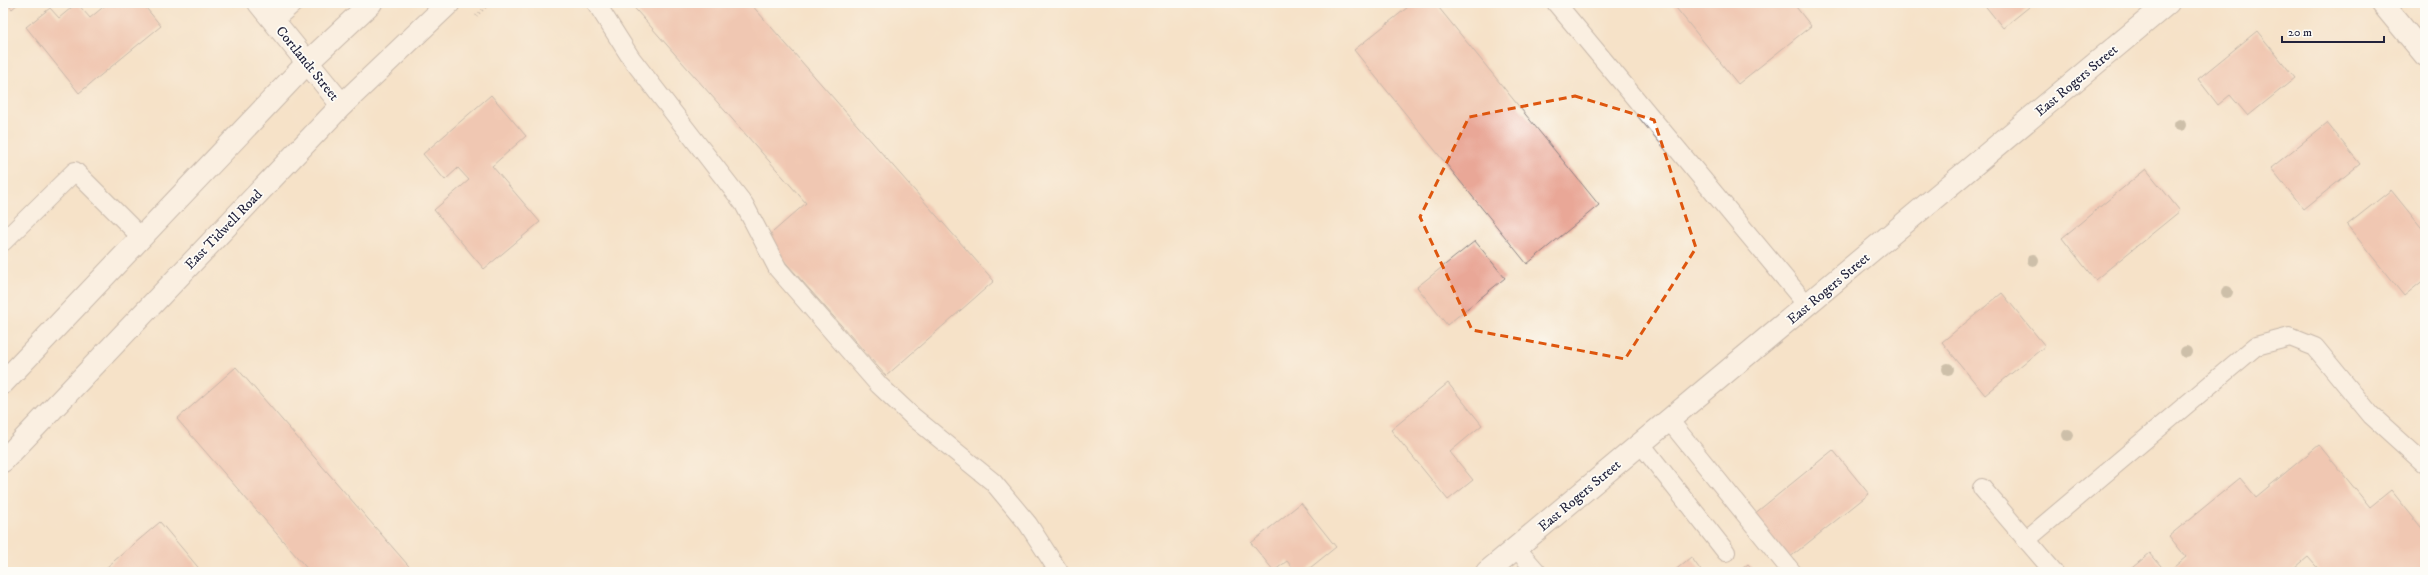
<svg xmlns="http://www.w3.org/2000/svg" width="2428" height="575" font-family="'IM FELL DW Pica',serif">
	<rect width="100%" height="100%" fill="#fdfcf7"/>
	<filter id="ink" filterUnits="userSpaceOnUse"><feTurbulence type="fractalNoise" baseFrequency=".025" numOctaves="2"/><feDisplacementMap in="SourceGraphic" scale="8" xChannelSelector="R" yChannelSelector="G"/><feConvolveMatrix kernelMatrix="1 2 1 2 8 2 1 2 1" color-interpolation-filters="sRGB"/></filter>
	<filter id="wash" filterUnits="userSpaceOnUse"><feTurbulence type="fractalNoise" baseFrequency=".012" numOctaves="4" result="noise"/><feDisplacementMap in="SourceGraphic" scale="16" xChannelSelector="R" yChannelSelector="G"/><feGaussianBlur stdDeviation="0.9" result="paint"/><feColorMatrix in="noise" values="0 0 0 0 0 0 0 0 0 0 0 0 0 0 0 0 0 1.4 0 .05"/><feComposite in="paint" operator="in"/></filter>
	<g filter="url(#wash)">
		<rect width="100%" height="100%" fill="#f5e2c8"/>
		<g id="blocks">
			<g fill="#e9a797">
				<polygon points="7,3 19,3 12,9"/>
				<polygon points="77,3 90,18 108,3 142,3 161,26 79,93 26,27 50,8 59,18"/>
				<polygon points="630,3 750,3 994,281 886,376 765,239 806,203"/>
				<polygon points="1413,3 1435,3 1599,205 1527,264 1354,50"/>
				<polygon points="1672,3 1793,3 1811,26 1738,84"/>
				<polygon points="1983,3 2034,3 2003,28"/>
				<polygon points="2257,31 2295,78 2248,116 2230,95 2218,105 2198,79"/>
				<polygon points="491,95 526,136 492,166 540,222 484,269 434,210 469,180 458,168 445,180 423,154"/>
				<polygon points="2327,123 2360,164 2304,209 2271,168"/>
				<polygon points="2146,169 2180,211 2095,280 2062,238"/>
				<polygon points="2391,190 2425,232 2425,279 2404,296 2347,225"/>
				<polygon points="1475,241 1505,278 1447,325 1417,287"/>
				<polygon points="2002,293 2045,346 1985,395 1942,342"/>
				<polygon points="236,367 414,572 310,572 177,419"/>
				<polygon points="1448,383 1482,425 1450,452 1473,480 1448,500 1391,430"/>
				<polygon points="2319,445 2370,507 2391,490 2425,532 2425,572 2321,572 2308,557 2290,572 2168,572 2186,557 2169,536 2240,478 2256,497"/>
				<polygon points="1833,450 1869,494 1784,562 1748,519"/>
				<polygon points="1301,503 1336,547 1305,572 1296,572 1287,561 1274,571 1251,543"/>
				<polygon points="160,522 202,572 101,572"/>
				<polygon points="2150,553 2166,572 2127,572"/>
				<polygon points="1691,557 1702,572 1673,572"/>
				<polygon points="1748,564 1755,572 1738,572"/>
			</g>
		</g>
	</g>
	<g filter="url(#ink)">
		<use href="#blocks" fill-opacity="0" stroke="#8c8282" stroke-width="1"/>
		<g fill="none" stroke-linecap="round" stroke-linejoin="round">
			<defs>
				<g id="service">
					<polyline points="596,3 631,58 744,204 778,269 879,385 912,416 993,482 1028,524 1059,572"/>
					<polyline points="1556,3 1807,305"/>
					<polyline points="273,21 294,3"/>
					<polyline points="3,242 75,171 142,238"/>
					<polyline points="1669,420 1792,572"/>
					<polyline points="1641,444 1726,552"/>
					<polyline points="1982,488 2054,572"/>
					<polyline points="2026,540 2256,346 2290,337 2315,347 2371,415 2425,464"/>
					<polyline points="1516,548 1537,572"/>
				</g>
				<g id="minor">
					<polyline points="259,3 342,105"/>
					<polyline points="1487,572 2168,3"/>
				</g>
				<polyline id="tertiary" points="2382,3 2425,55"/>
				<g id="secondary">
					<polyline points="3,383 307,63 371,3"/>
					<polyline points="3,461 342,105 449,3"/>
				</g>
			</defs>
			<use href="#service" stroke="#8c8282" stroke-width="20"/>
			<use href="#minor" stroke="#8c8282" stroke-width="24"/>
			<use href="#tertiary" stroke="#8c8282" stroke-width="24"/>
			<use href="#secondary" stroke="#8c8282" stroke-width="24"/>
			<polyline stroke="#8c8282" stroke-width="2.5" stroke-dasharray="1 3" stroke-linecap="butt" points="476,16 490,3"/>
			<use href="#service" stroke="#fff" stroke-width="18"/>
			<use href="#minor" stroke="#fff" stroke-width="22"/>
			<use href="#tertiary" stroke="#fff" stroke-width="22"/>
			<use href="#secondary" stroke="#fff" stroke-width="22"/>
		</g>
		<g fill="#9c9684">
			<circle cx="2180" cy="125" r="6"/>
			<circle cx="2033" cy="260" r="6"/>
			<circle cx="2227" cy="292" r="6"/>
			<circle cx="2186" cy="352" r="6"/>
			<circle cx="1948" cy="369" r="6"/>
			<circle cx="2068" cy="435" r="6"/>
		</g>
	</g>
	<path d="M0 0H2428V575H0ZM1575,96L1654,120L1696,248L1625,359L1472,330L1420,217L1469,117Z" fill="#f5e2c8" fill-opacity=".55" fill-rule="evenodd"/>
	<path fill="none" stroke="#de560e" stroke-width="3" stroke-dasharray="8 5" stroke-linejoin="round" d="M1575,96L1654,120L1696,248L1625,359L1472,330L1420,217L1469,117Z"/>
	<g text-anchor="middle" stroke-width="3.5" stroke-linejoin="round" paint-order="stroke">
		<g font-size="14" fill="#22223b" stroke="#fdfcf7">
			<text transform="translate(308 63) rotate(51)" y="5">Cortlandt Street</text>
			<text transform="translate(2076 80) rotate(-40)" y="5">East Rogers Street</text>
			<text transform="translate(223 229) rotate(-46)" y="5">East Tidwell Road</text>
			<text transform="translate(1828 288) rotate(-40)" y="5">East Rogers Street</text>
			<text transform="translate(1579 495) rotate(-40)" y="5">East Rogers Street</text>
		</g>
	</g>
	<rect width="2428" height="575" fill="none" stroke="#fdfcf7" stroke-width="16"/>
	<path d="M2282 36v6h102v-6" fill="none" stroke="#22223b" stroke-width="2"/>
	<text x="2288" y="36" font-size="12" fill="#22223b" stroke="#fdfcf7" stroke-width="3" paint-order="stroke">20 m</text>
</svg>
